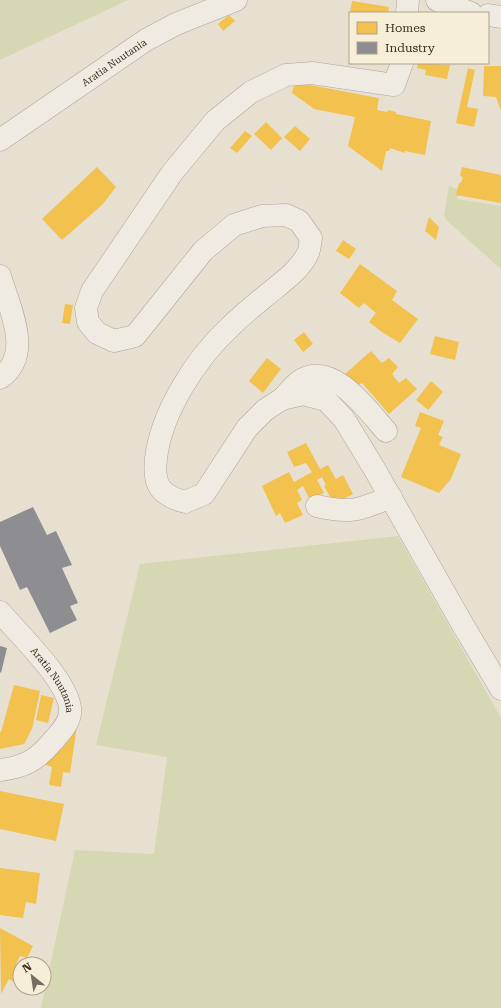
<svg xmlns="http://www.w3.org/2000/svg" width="501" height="1008" font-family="'Roboto Serif',serif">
	<rect width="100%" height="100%" fill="#e7e0d1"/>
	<g fill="#d6d7b3">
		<polygon points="0,0 128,0 0,60"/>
		<polygon points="449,186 460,190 457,199 501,206 501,269 446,220 444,215"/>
		<polygon points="398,536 501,718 501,1008 41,1008 75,850 154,854 167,757 96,745 140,564"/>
	</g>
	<g fill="#f2c14e">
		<polygon points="352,1 389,7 388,13 350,13"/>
		<polygon points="229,15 235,21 223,31 218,24"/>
		<polygon points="418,63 450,65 447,79 425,75 426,70 417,68"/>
		<polygon points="484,66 501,66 501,111 496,97 483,96"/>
		<polygon points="468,68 475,70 467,107 478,109 474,127 456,123"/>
		<polygon points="299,83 379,98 377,110 387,112 388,110 396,112 396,114 431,121 425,155 405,151 405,153 390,148 389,151 386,151 382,171 348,146 355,117 314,109 292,93 294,85"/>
		<polygon points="266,122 282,138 271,150 254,134"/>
		<polygon points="295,126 310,139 300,151 284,137"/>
		<polygon points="245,131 252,136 237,153 230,148"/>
		<polygon points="97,167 116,187 102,205 62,240 42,219"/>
		<polygon points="462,167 501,175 501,203 456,195 459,183 461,183 463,177 460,176"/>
		<polygon points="429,217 439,227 436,240 425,231"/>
		<polygon points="343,240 356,249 349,259 336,251"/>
		<polygon points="360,264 397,291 392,300 418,319 400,343 382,332 369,322 376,313 364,303 359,308 340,293"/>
		<polygon points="65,304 73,305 70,324 62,323"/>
		<polygon points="304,332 313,344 303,352 294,340"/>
		<polygon points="435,336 459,342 455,360 430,354"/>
		<polygon points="371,351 382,363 389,358 398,367 392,374 399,383 406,378 417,389 389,414 362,383 356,386 345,374"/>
		<polygon points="267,358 281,369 263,393 249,381"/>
		<polygon points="431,381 443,392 428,410 416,400"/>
		<polygon points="420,412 444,421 438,435 443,437 439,445 461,454 451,479 439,493 401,477 421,428 415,426"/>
		<polygon points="306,443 320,469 328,465 336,479 343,475 353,494 334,504 324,486 326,485 322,477 317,480 324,493 310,500 303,486 297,490 302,500 297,503 303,515 285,523 280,513 276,516 262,486 289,472 294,482 312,472 306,463 294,467 287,452"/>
		<polygon points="14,685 40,691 32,729 24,744 0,749 0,732 1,732"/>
		<polygon points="41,695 54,698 48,723 36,720"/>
		<polygon points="77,726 70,773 63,772 61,787 49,785 52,767 43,764"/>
		<polygon points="0,791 64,804 56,841 0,829"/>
		<polygon points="0,868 40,873 36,904 26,902 23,918 0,915"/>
		<polygon points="0,928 33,946 27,958 20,956 16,964 20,966 20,985 9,979 1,994"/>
	</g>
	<g fill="#8d8d92">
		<polygon points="33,507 47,535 56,531 72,565 62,568 78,603 70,606 77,620 50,633 27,587 20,590 0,546 0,522"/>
		<polygon points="0,646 7,648 1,673 0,672"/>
	</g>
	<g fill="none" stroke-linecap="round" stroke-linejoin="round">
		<defs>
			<g id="minor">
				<polyline points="407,13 408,0"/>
				<path d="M402,63L394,85L312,73L286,75L251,92L215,121L172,173L92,291L86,308L88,322L97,333L114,341L135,336L203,251L234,225L262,216L286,215L299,221L311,238C310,243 310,249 308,253C299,272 278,285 263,298C252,307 241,316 231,326C197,357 161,412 156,459C153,485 160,495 185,502L204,494L247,428L265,410L282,399L303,394L326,400L344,419L375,470L460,620L501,689"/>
				<path d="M0,276C9,307 34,355 0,378"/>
				<path d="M283,398C288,393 295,383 303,379C335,363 368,411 386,431"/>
				<path d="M317,506C351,514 359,510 391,497"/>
				<path id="s1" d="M0,612C19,634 67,680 70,708C72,721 60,733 52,742C36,761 24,767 0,770"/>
			</g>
			<g id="tertiary">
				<polyline points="437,0 471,13"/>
				<polyline points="488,15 501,17"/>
				<path id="s2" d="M0,140L146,40L176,24L236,0"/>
			</g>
		</defs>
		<use href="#minor" stroke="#ada599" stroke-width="23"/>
		<use href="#tertiary" stroke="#ada599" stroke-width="23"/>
		<use href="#minor" stroke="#efebe3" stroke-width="22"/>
		<use href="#tertiary" stroke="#efebe3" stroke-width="22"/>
	</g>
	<g text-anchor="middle" stroke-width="4" stroke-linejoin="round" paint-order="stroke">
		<g font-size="10" fill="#3d2e20" stroke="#f7eed8">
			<text dy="4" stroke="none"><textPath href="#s2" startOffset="138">Aratia Nuutania</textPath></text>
			<text dy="4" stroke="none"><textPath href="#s1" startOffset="87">Aratia Nuutania</textPath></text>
		</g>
	</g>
	<rect x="349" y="12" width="140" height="52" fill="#f7eed8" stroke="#ada18e"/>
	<rect x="357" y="22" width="20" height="12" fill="#f2c14e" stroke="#ada18e"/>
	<text x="385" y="32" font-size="12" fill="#3d2e20">Homes</text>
	<rect x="357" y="42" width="20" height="12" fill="#8d8d92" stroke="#ada18e"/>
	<text x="385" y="52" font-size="12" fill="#3d2e20">Industry</text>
	<g transform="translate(32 976) rotate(330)"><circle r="19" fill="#f7eed8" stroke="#ada18e"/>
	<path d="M0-3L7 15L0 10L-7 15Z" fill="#786c5e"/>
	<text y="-6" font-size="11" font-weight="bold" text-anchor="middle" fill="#3d2e20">N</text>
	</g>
</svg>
